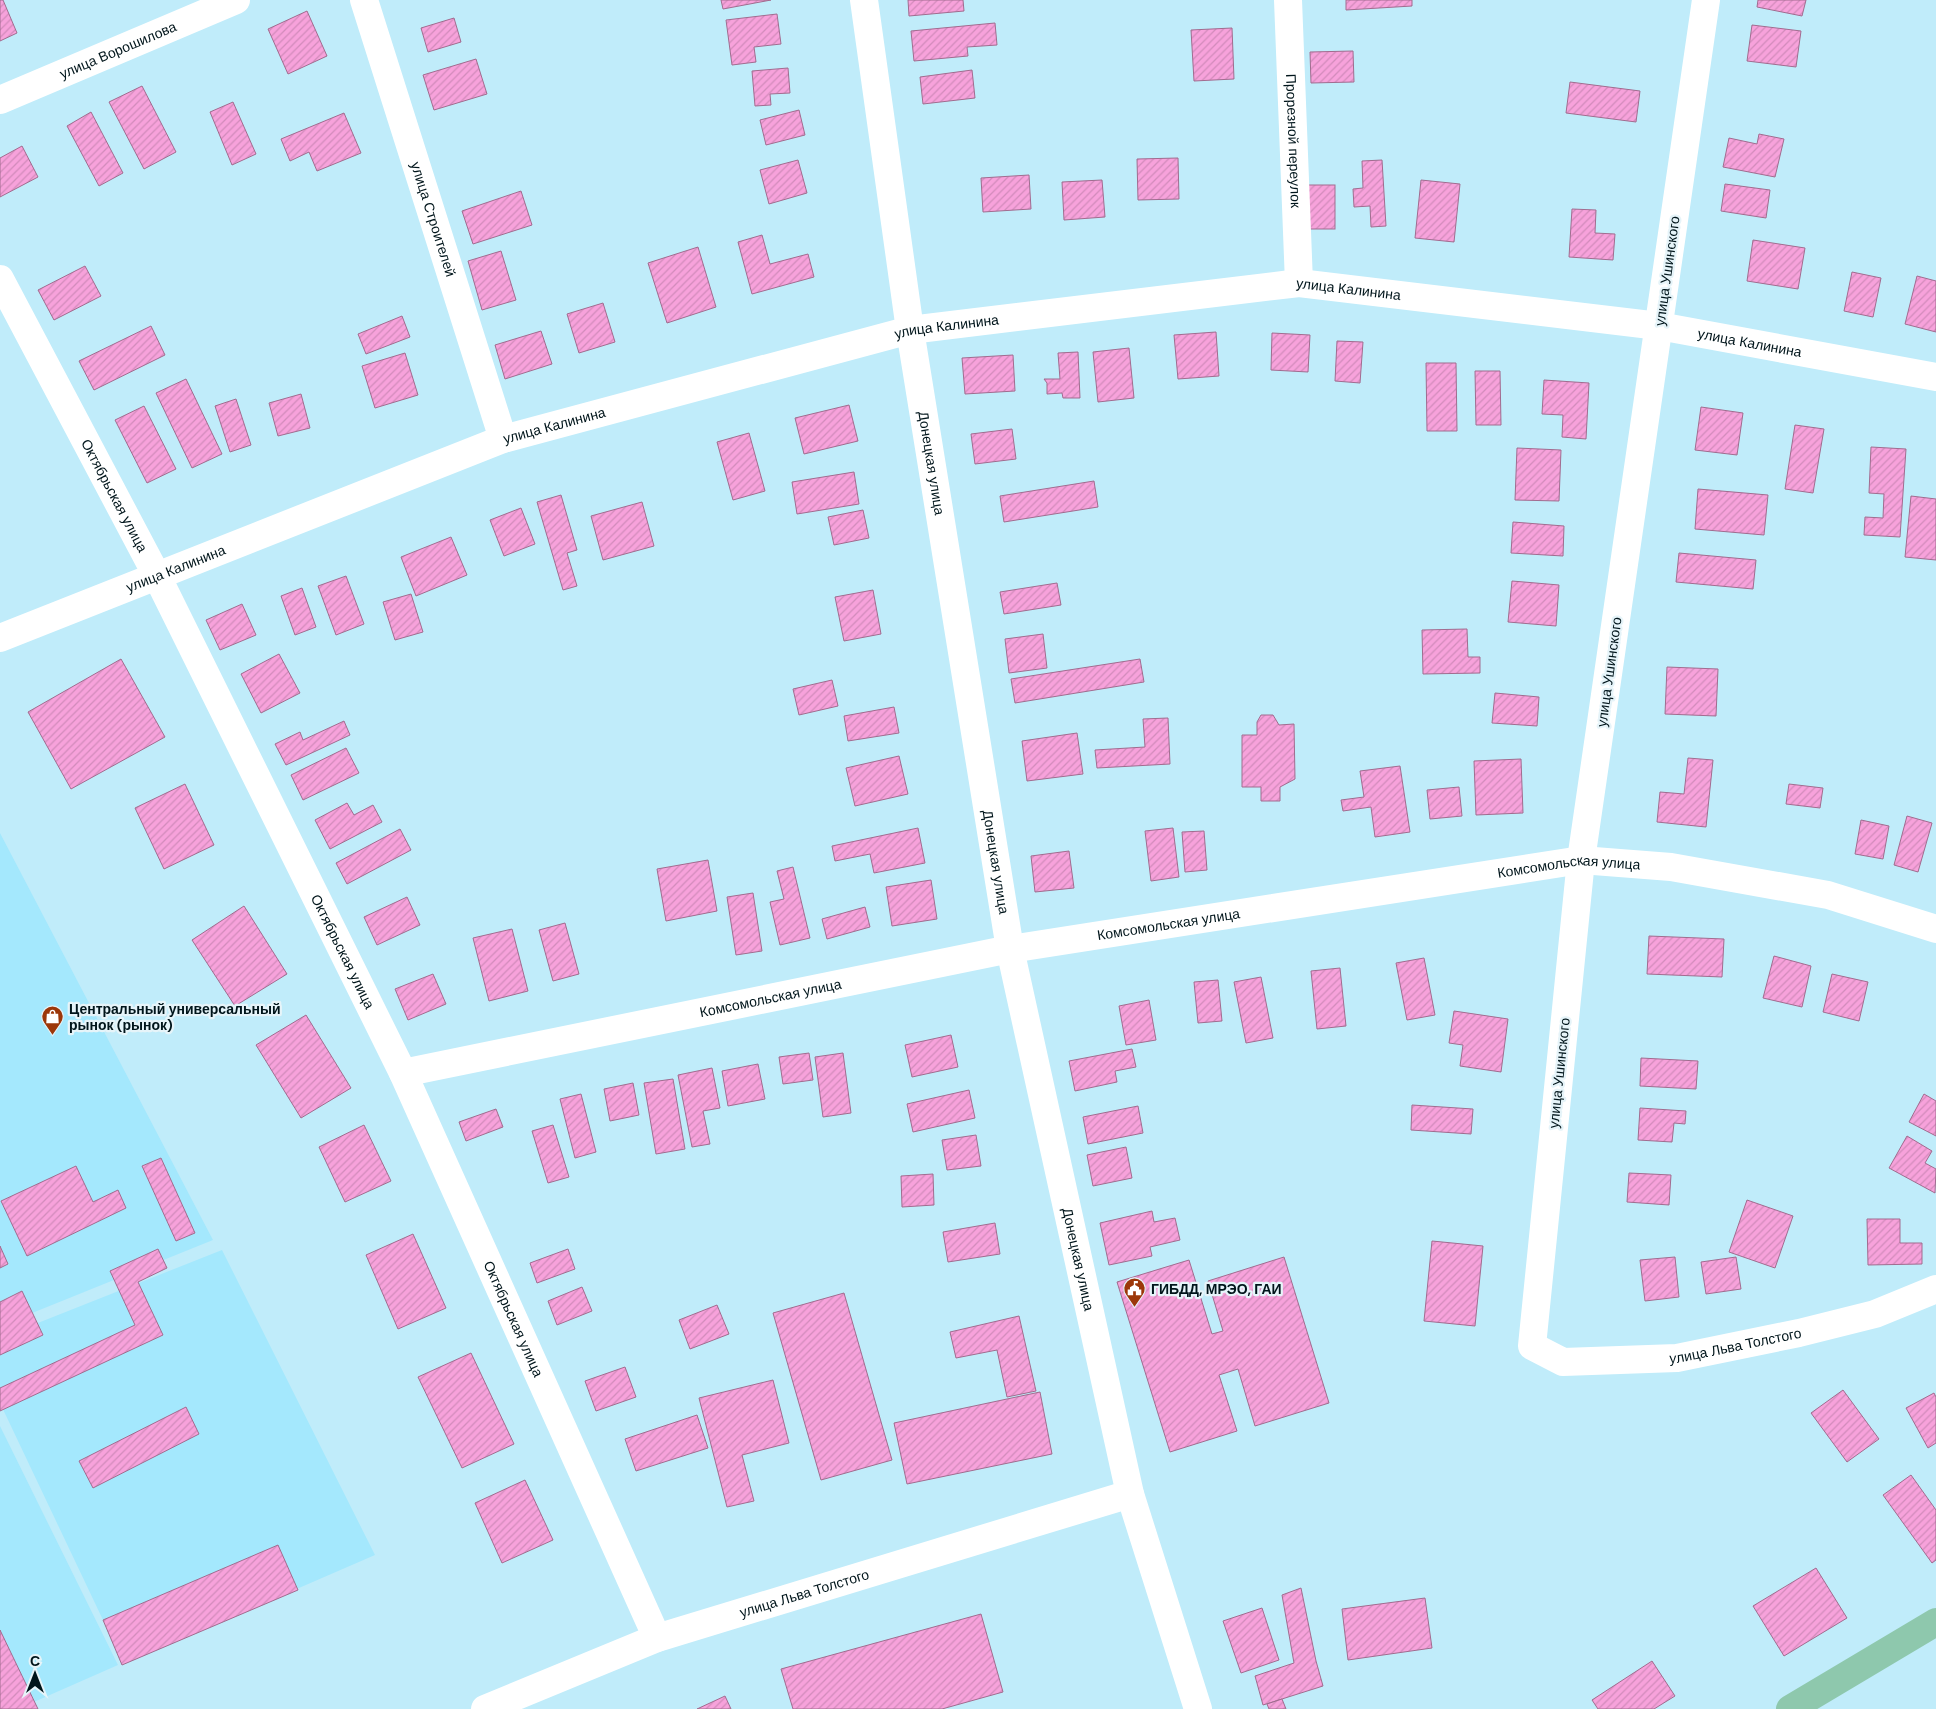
<svg xmlns="http://www.w3.org/2000/svg" width="1936" height="1709" font-family="'DM Sans',sans-serif">
	<defs>
		<pattern id="building-hatch" width="6" height="6" patternUnits="userSpaceOnUse" patternTransform="scale(1.25)"><rect width="6" height="6" fill="#f7a2db"/><path d="M-1 1l2-2M0 6l6-6M5 7l2-2" fill="none" stroke="#d28bbb"/></pattern>
	</defs>
	<rect width="100%" height="100%" fill="#c0ecfa"/>
	<g fill="#a4e8fd">
		<polygon points="0,833 213,1240 0,1326"/>
		<polygon points="222,1250 375,1555 122,1665 103,1620 0,1403 0,1338"/>
		<polygon points="0,1426 118,1665 18,1709 0,1709"/>
	</g>
	<g fill="url(#building-hatch)" stroke="#a16c8f">
		<polygon points="0,0 3,0 17,33 0,41"/>
		<polygon points="721,0 771,0 723,9"/>
		<polygon points="908,0 963,0 964,11 909,16"/>
		<polygon points="1346,0 1412,0 1412,6 1346,10"/>
		<polygon points="1758,0 1806,0 1802,16 1757,7"/>
		<polygon points="307,11 327,56 288,74 268,29"/>
		<polygon points="777,14 781,44 754,47 756,62 732,65 726,20"/>
		<polygon points="454,18 461,42 428,52 421,28"/>
		<polygon points="995,23 997,45 967,47 968,56 914,61 911,31"/>
		<polygon points="1752,25 1801,31 1796,67 1747,61"/>
		<polygon points="1232,28 1234,79 1194,81 1191,30"/>
		<polygon points="1353,51 1354,82 1311,83 1310,52"/>
		<polygon points="476,59 487,94 434,110 423,75"/>
		<polygon points="788,68 790,93 770,94 771,105 755,106 752,71"/>
		<polygon points="972,70 975,98 923,104 920,77"/>
		<polygon points="1570,82 1640,91 1636,122 1566,113"/>
		<polygon points="142,86 176,152 144,169 109,102"/>
		<polygon points="233,102 256,154 232,165 210,112"/>
		<polygon points="799,110 805,135 766,145 760,120"/>
		<polygon points="91,112 123,173 99,186 67,126"/>
		<polygon points="344,113 361,153 317,171 309,152 290,161 281,139"/>
		<polygon points="1759,134 1784,139 1775,177 1723,167 1729,138 1757,144"/>
		<polygon points="22,146 38,177 0,197 0,158"/>
		<polygon points="1178,158 1179,199 1138,200 1137,159"/>
		<polygon points="798,160 807,193 769,204 760,170"/>
		<polygon points="1382,160 1386,226 1371,227 1370,206 1354,207 1353,189 1363,188 1362,161"/>
		<polygon points="1029,175 1031,209 983,212 981,178"/>
		<polygon points="1102,180 1105,217 1064,220 1062,182"/>
		<polygon points="1421,180 1460,184 1454,242 1415,238"/>
		<polygon points="1725,184 1770,190 1766,218 1721,211"/>
		<rect x="1306" y="185" width="29" height="44"/>
		<polygon points="521,191 532,225 473,244 462,211"/>
		<polygon points="1572,209 1596,210 1595,233 1615,234 1613,260 1569,257"/>
		<polygon points="762,235 770,264 808,254 814,277 752,294 738,242"/>
		<polygon points="1753,240 1805,248 1798,289 1747,281"/>
		<polygon points="698,247 716,307 667,323 648,263"/>
		<polygon points="501,251 516,300 482,310 468,261"/>
		<polygon points="85,266 101,296 54,320 38,290"/>
		<polygon points="1852,272 1881,278 1873,317 1844,311"/>
		<polygon points="1917,276 1936,281 1936,332 1905,324"/>
		<polygon points="603,303 615,342 579,353 567,314"/>
		<polygon points="402,316 410,337 366,354 358,334"/>
		<polygon points="151,326 165,355 94,390 79,361"/>
		<polygon points="541,331 552,364 505,379 495,345"/>
		<polygon points="1216,332 1219,376 1178,379 1174,335"/>
		<polygon points="1272,333 1310,335 1308,372 1271,370"/>
		<polygon points="1337,341 1363,342 1360,383 1335,381"/>
		<polygon points="1129,348 1134,398 1098,402 1093,352"/>
		<polygon points="1078,352 1080,398 1063,398 1062,393 1047,394 1047,383 1044,379 1060,379 1058,353"/>
		<polygon points="405,353 418,395 375,408 362,366"/>
		<polygon points="1013,355 1015,391 965,394 962,358"/>
		<polygon points="1426,363 1456,363 1457,431 1427,431"/>
		<polygon points="1475,371 1500,371 1501,425 1476,425"/>
		<polygon points="186,379 222,454 192,468 156,393"/>
		<polygon points="1544,380 1589,383 1586,439 1562,437 1563,415 1542,414"/>
		<polygon points="301,394 310,428 278,436 269,403"/>
		<polygon points="236,399 251,445 230,452 215,406"/>
		<polygon points="849,405 858,441 804,454 795,418"/>
		<polygon points="144,406 176,469 147,483 115,420"/>
		<polygon points="1701,407 1743,413 1737,455 1695,450"/>
		<polygon points="1795,425 1824,429 1813,493 1785,489"/>
		<polygon points="1012,429 1016,459 975,464 971,434"/>
		<polygon points="749,433 765,491 733,500 717,442"/>
		<polygon points="1871,447 1906,449 1900,537 1864,535 1865,517 1883,518 1884,494 1869,493"/>
		<polygon points="1517,448 1561,450 1559,501 1515,500"/>
		<polygon points="854,472 859,504 797,514 792,482"/>
		<polygon points="1094,481 1098,507 1004,522 1000,496"/>
		<polygon points="1698,489 1768,495 1764,535 1695,529"/>
		<polygon points="561,495 577,550 567,553 577,586 563,590 537,502"/>
		<polygon points="1911,496 1936,499 1936,560 1905,557"/>
		<polygon points="642,502 654,546 603,560 591,516"/>
		<polygon points="521,508 535,544 504,556 490,520"/>
		<polygon points="863,510 869,538 834,545 828,517"/>
		<polygon points="1513,522 1564,526 1563,556 1511,553"/>
		<polygon points="451,537 467,575 416,596 401,557"/>
		<polygon points="1679,553 1756,560 1753,589 1676,582"/>
		<polygon points="346,576 364,624 336,635 318,586"/>
		<polygon points="1512,581 1559,585 1556,626 1508,622"/>
		<polygon points="1057,583 1061,605 1004,614 1000,592"/>
		<polygon points="302,588 316,627 295,635 281,596"/>
		<polygon points="873,590 881,634 844,641 835,597"/>
		<polygon points="411,594 423,632 395,640 383,602"/>
		<polygon points="242,604 256,635 220,650 206,620"/>
		<polygon points="1467,629 1468,657 1480,657 1480,673 1423,674 1422,630"/>
		<polygon points="1043,634 1047,668 1009,673 1005,639"/>
		<polygon points="279,654 300,693 261,713 241,674"/>
		<polygon points="121,659 165,737 71,789 28,712"/>
		<polygon points="1140,659 1144,682 1015,703 1011,679"/>
		<polygon points="1667,667 1718,669 1716,716 1665,714"/>
		<polygon points="832,680 838,706 799,715 793,689"/>
		<polygon points="1495,693 1539,697 1537,726 1492,723"/>
		<polygon points="894,707 899,733 848,741 844,716"/>
		<polygon points="1261,715 1273,715 1279,725 1294,724 1295,779 1280,787 1280,801 1261,801 1261,787 1242,787 1242,735 1257,735 1257,722"/>
		<polygon points="1168,718 1170,764 1097,768 1095,750 1145,747 1143,719"/>
		<polygon points="344,721 350,735 286,765 275,744 300,732 303,740"/>
		<polygon points="1077,733 1083,774 1027,781 1022,741"/>
		<polygon points="346,748 359,773 303,800 291,775"/>
		<polygon points="899,756 908,794 855,806 846,768"/>
		<polygon points="1688,758 1713,760 1706,827 1657,822 1660,792 1684,794"/>
		<polygon points="1521,759 1523,813 1476,815 1474,761"/>
		<polygon points="1400,766 1410,832 1375,837 1371,807 1343,811 1341,800 1364,797 1360,771"/>
		<polygon points="185,784 214,845 164,869 135,808"/>
		<polygon points="1789,784 1823,788 1820,808 1786,804"/>
		<polygon points="1459,787 1462,816 1430,819 1427,790"/>
		<polygon points="347,803 354,815 373,805 382,822 330,849 315,820"/>
		<polygon points="1907,816 1932,823 1918,872 1894,865"/>
		<polygon points="1861,820 1889,826 1883,859 1855,854"/>
		<polygon points="918,828 925,863 874,873 870,854 835,861 832,846"/>
		<polygon points="1173,828 1179,877 1151,881 1145,831"/>
		<polygon points="400,829 411,850 347,884 336,863"/>
		<polygon points="1204,831 1207,870 1185,872 1182,832"/>
		<polygon points="1069,851 1074,888 1035,892 1031,856"/>
		<polygon points="708,860 717,911 666,921 657,869"/>
		<polygon points="793,867 810,938 780,945 770,902 784,899 777,871"/>
		<polygon points="931,880 937,919 892,926 886,887"/>
		<polygon points="753,893 762,951 736,955 727,897"/>
		<polygon points="407,897 420,925 377,945 364,917"/>
		<polygon points="244,906 287,974 235,1006 192,940"/>
		<polygon points="865,907 870,927 827,939 822,919"/>
		<polygon points="565,923 579,974 553,981 539,930"/>
		<polygon points="512,929 528,991 489,1001 473,938"/>
		<polygon points="1649,936 1724,939 1722,977 1647,974"/>
		<polygon points="1774,956 1811,966 1802,1007 1763,998"/>
		<polygon points="1424,958 1435,1015 1407,1020 1396,963"/>
		<polygon points="1340,968 1346,1026 1317,1029 1311,971"/>
		<polygon points="433,974 446,1004 408,1020 395,989"/>
		<polygon points="1832,974 1868,982 1859,1021 1823,1012"/>
		<polygon points="1261,977 1273,1038 1246,1043 1234,982"/>
		<polygon points="1218,980 1222,1021 1198,1023 1194,982"/>
		<polygon points="1149,1000 1156,1040 1126,1045 1119,1006"/>
		<polygon points="1454,1011 1508,1019 1501,1072 1460,1066 1463,1045 1449,1043"/>
		<polygon points="306,1015 351,1088 301,1118 256,1045"/>
		<polygon points="951,1035 958,1067 912,1077 905,1045"/>
		<polygon points="1132,1049 1136,1067 1115,1071 1117,1082 1075,1091 1069,1061"/>
		<polygon points="809,1053 813,1080 783,1084 779,1057"/>
		<polygon points="843,1053 851,1113 823,1117 815,1057"/>
		<polygon points="1641,1058 1698,1061 1696,1089 1640,1086"/>
		<polygon points="758,1064 765,1099 728,1106 722,1071"/>
		<polygon points="712,1068 720,1108 703,1111 710,1144 692,1147 678,1075"/>
		<polygon points="673,1079 685,1149 656,1154 644,1083"/>
		<polygon points="633,1083 639,1115 610,1121 604,1089"/>
		<polygon points="969,1090 975,1118 913,1132 907,1104"/>
		<polygon points="581,1094 596,1152 575,1158 560,1099"/>
		<polygon points="1924,1094 1936,1101 1936,1136 1909,1122"/>
		<polygon points="1412,1105 1473,1109 1471,1134 1411,1130"/>
		<polygon points="1138,1106 1143,1133 1088,1144 1083,1117"/>
		<polygon points="1640,1108 1686,1111 1685,1124 1674,1123 1672,1142 1638,1140"/>
		<polygon points="496,1109 503,1127 466,1141 459,1122"/>
		<polygon points="364,1125 391,1181 345,1202 319,1147"/>
		<polygon points="553,1125 569,1177 548,1183 532,1131"/>
		<polygon points="976,1135 981,1166 947,1170 942,1140"/>
		<polygon points="1907,1136 1932,1151 1925,1163 1936,1169 1935,1193 1889,1168"/>
		<polygon points="1126,1147 1132,1178 1093,1186 1087,1155"/>
		<polygon points="161,1158 195,1233 176,1241 142,1166"/>
		<polygon points="76,1166 93,1202 118,1190 126,1208 27,1256 1,1201"/>
		<polygon points="1629,1173 1671,1175 1669,1205 1627,1202"/>
		<polygon points="933,1174 934,1205 902,1207 901,1176"/>
		<polygon points="1747,1200 1793,1216 1775,1268 1729,1252"/>
		<polygon points="1152,1211 1154,1222 1175,1218 1180,1240 1150,1247 1152,1256 1109,1265 1100,1223"/>
		<polygon points="1867,1219 1900,1219 1900,1243 1922,1243 1922,1264 1868,1265"/>
		<polygon points="995,1223 1000,1254 948,1262 943,1232"/>
		<polygon points="413,1234 446,1308 398,1329 366,1255"/>
		<polygon points="1432,1241 1483,1246 1475,1326 1424,1321"/>
		<polygon points="0,1246 8,1264 0,1268"/>
		<polygon points="158,1249 167,1268 138,1282 163,1335 0,1411 0,1388 135,1325 110,1271"/>
		<polygon points="568,1249 575,1269 537,1283 530,1263"/>
		<polygon points="1284,1257 1329,1403 1255,1426 1238,1369 1219,1375 1237,1431 1170,1452 1117,1282 1189,1260 1212,1334 1223,1331 1208,1281"/>
		<polygon points="1675,1257 1679,1297 1645,1301 1640,1260"/>
		<polygon points="1736,1257 1741,1289 1706,1294 1701,1262"/>
		<polygon points="582,1287 592,1311 557,1325 548,1301"/>
		<polygon points="22,1291 43,1335 0,1355 0,1302"/>
		<polygon points="844,1293 892,1460 821,1480 773,1313"/>
		<polygon points="717,1305 729,1334 690,1349 679,1320"/>
		<polygon points="1019,1316 1036,1391 1007,1397 997,1350 956,1358 950,1332"/>
		<polygon points="471,1353 514,1444 462,1468 418,1377"/>
		<polygon points="625,1367 636,1397 596,1411 585,1381"/>
		<polygon points="773,1380 789,1443 742,1455 754,1501 727,1507 699,1398"/>
		<polygon points="1843,1390 1879,1439 1847,1462 1811,1413"/>
		<polygon points="1040,1392 1052,1454 907,1484 894,1423"/>
		<polygon points="1934,1393 1936,1397 1936,1443 1928,1448 1906,1408"/>
		<polygon points="186,1407 199,1434 93,1488 79,1461"/>
		<polygon points="697,1415 708,1448 636,1471 625,1439"/>
		<polygon points="1911,1475 1936,1510 1936,1560 1932,1563 1883,1495"/>
		<polygon points="525,1480 553,1540 502,1563 475,1503"/>
		<polygon points="278,1545 298,1590 122,1665 103,1620"/>
		<polygon points="1816,1568 1847,1618 1784,1656 1753,1606"/>
		<polygon points="1301,1588 1316,1661 1323,1686 1263,1705 1255,1676 1294,1663 1282,1595"/>
		<polygon points="1425,1598 1432,1648 1348,1660 1342,1609"/>
		<polygon points="1262,1608 1279,1660 1241,1673 1223,1621"/>
		<polygon points="981,1614 1003,1692 942,1709 793,1709 781,1669"/>
		<polygon points="0,1630 38,1709 0,1709"/>
		<polygon points="1652,1661 1675,1696 1654,1709 1598,1709 1592,1700"/>
		<polygon points="725,1696 731,1709 697,1709"/>
		<polygon points="1282,1699 1286,1709 1269,1709 1267,1704"/>
	</g>
	<g fill="none" stroke-linecap="round" stroke-linejoin="round">
		<g stroke="#fff" stroke-width="28">
			<path id="s1" d="M364,0L503,439"/>
			<path id="s2" d="M864,0L910,330L1010,949L1130,1494L1198,1709"/>
			<path id="s3" d="M1288,0L1299,283"/>
			<path id="s4" d="M1706,0L1581,860L1532,1346L1563,1362L1677,1358L1799,1333L1875,1314L1936,1289"/>
			<path id="s5" d="M0,100L236,0"/>
			<path id="s6" d="M0,279L157,576L403,1073L657,1638"/>
			<path id="s7" d="M0,638L503,439L910,330L1299,283L1659,326L1936,377"/>
			<path id="s8" d="M403,1073L1010,949L1581,860L1671,867L1828,895L1936,929"/>
			<path id="s9" d="M485,1709L657,1638L1130,1494"/>
		</g>
		<polyline stroke="#8ec8ad" stroke-width="28" points="1790,1709 1936,1622"/>
	</g>
	<defs>
		<symbol id="shop-pin" viewBox="-11 -11 22 30"><path d="M0 17L-7.5 6A9.5 9.5 0 1 1 7.5 6Z" fill="#9c3709" stroke="#e6f4f9"/><path d="M-5-2.5h2.3a2.7 3.5 0 0 1 5.4 0H5L5.5 6h-11ZM-1.5-2.5h3a1.5 2.3 0 0 0-3 0Z" fill="#fff"/></symbol>
		<symbol id="civic-pin" viewBox="-11 -11 22 30"><path d="M0 17L-7.5 6A9.5 9.5 0 1 1 7.5 6Z" fill="#9c3709" stroke="#e6f4f9"/><path d="M-.6-6.5H3V-4.5H.6V-3L4-1V1h2V6H-6V1h2V-1L-.6-3ZM-1.2 2.5V6h2.4V2.5Z" fill="#fff"/></symbol>
	</defs>
	<g fill-rule="evenodd">
		<use href="#shop-pin" x="40" y="1004" width="25" height="34"/>
		<use href="#civic-pin" x="1122" y="1276" width="25" height="34"/>
	</g>
	<g text-anchor="middle" stroke-width="4.5" stroke-linejoin="round" paint-order="stroke">
		<g font-size="14" fill="#00151b" stroke="#e6f4f9">
			<text dy="5" stroke="none"><textPath href="#s5" startOffset="128">улица Ворошилова</textPath></text>
			<text dy="5" stroke="none"><textPath href="#s3" startOffset="141">Прорезной переулок</textPath></text>
			<text dy="5" stroke="none"><textPath href="#s1" startOffset="230">улица Строителей</textPath></text>
			<text transform="translate(1667 271) rotate(-82)" y="5">улица Ушинского</text>
			<text dy="5" stroke="none"><textPath href="#s7" startOffset="1404">улица Калинина</textPath></text>
			<text dy="5" stroke="none"><textPath href="#s7" startOffset="999">улица Калинина</textPath></text>
			<text dy="5" stroke="none"><textPath href="#s7" startOffset="1809">улица Калинина</textPath></text>
			<text dy="5" stroke="none"><textPath href="#s7" startOffset="594">улица Калинина</textPath></text>
			<text dy="5" stroke="none"><textPath href="#s2" startOffset="468">Донецкая улица</textPath></text>
			<text dy="5" stroke="none"><textPath href="#s6" startOffset="245">Октябрьская улица</textPath></text>
			<text dy="5" stroke="none"><textPath href="#s7" startOffset="189">улица Калинина</textPath></text>
			<text transform="translate(1609 672) rotate(-82)" y="5">улица Ушинского</text>
			<text dy="5" stroke="none"><textPath href="#s2" startOffset="872">Донецкая улица</textPath></text>
			<text dy="5" stroke="none"><textPath href="#s8" startOffset="1185">Комсомольская улица</textPath></text>
			<text dy="5" stroke="none"><textPath href="#s8" startOffset="780">Комсомольская улица</textPath></text>
			<text dy="5" stroke="none"><textPath href="#s6" startOffset="755">Октябрьская улица</textPath></text>
			<text dy="5" stroke="none"><textPath href="#s8" startOffset="375">Комсомольская улица</textPath></text>
			<text transform="translate(1559 1073) rotate(-84)" y="5">улица Ушинского</text>
			<text dy="5" stroke="none"><textPath href="#s2" startOffset="1278">Донецкая улица</textPath></text>
			<text dy="5" stroke="none"><textPath href="#s6" startOffset="1160">Октябрьская улица</textPath></text>
			<text dy="5" stroke="none"><textPath href="#s4" startOffset="1566">улица Льва Толстого</textPath></text>
			<text dy="5" stroke="none"><textPath href="#s9" startOffset="340">улица Льва Толстого</textPath></text>
		</g>
		<g font-size="14" font-weight="bold" fill="#00151b" stroke="#e6f4f9" text-anchor="start">
			<text x="69" y="1014">Центральный универсальный<tspan x="69" dy="16">рынок (рынок)</tspan></text>
			<text x="1151" y="1294">ГИБДД, МРЭО, ГАИ</text>
		</g>
	</g>
	<g transform="translate(35 1674)" stroke="#e6f4f9" stroke-width="4" paint-order="stroke">
	<path d="M0-4L9 19L0 12L-9 19Z" fill="#00151b"/>
	<text y="-8" font-size="14" font-weight="bold" text-anchor="middle" fill="#00151b">С</text>
	</g>
</svg>
